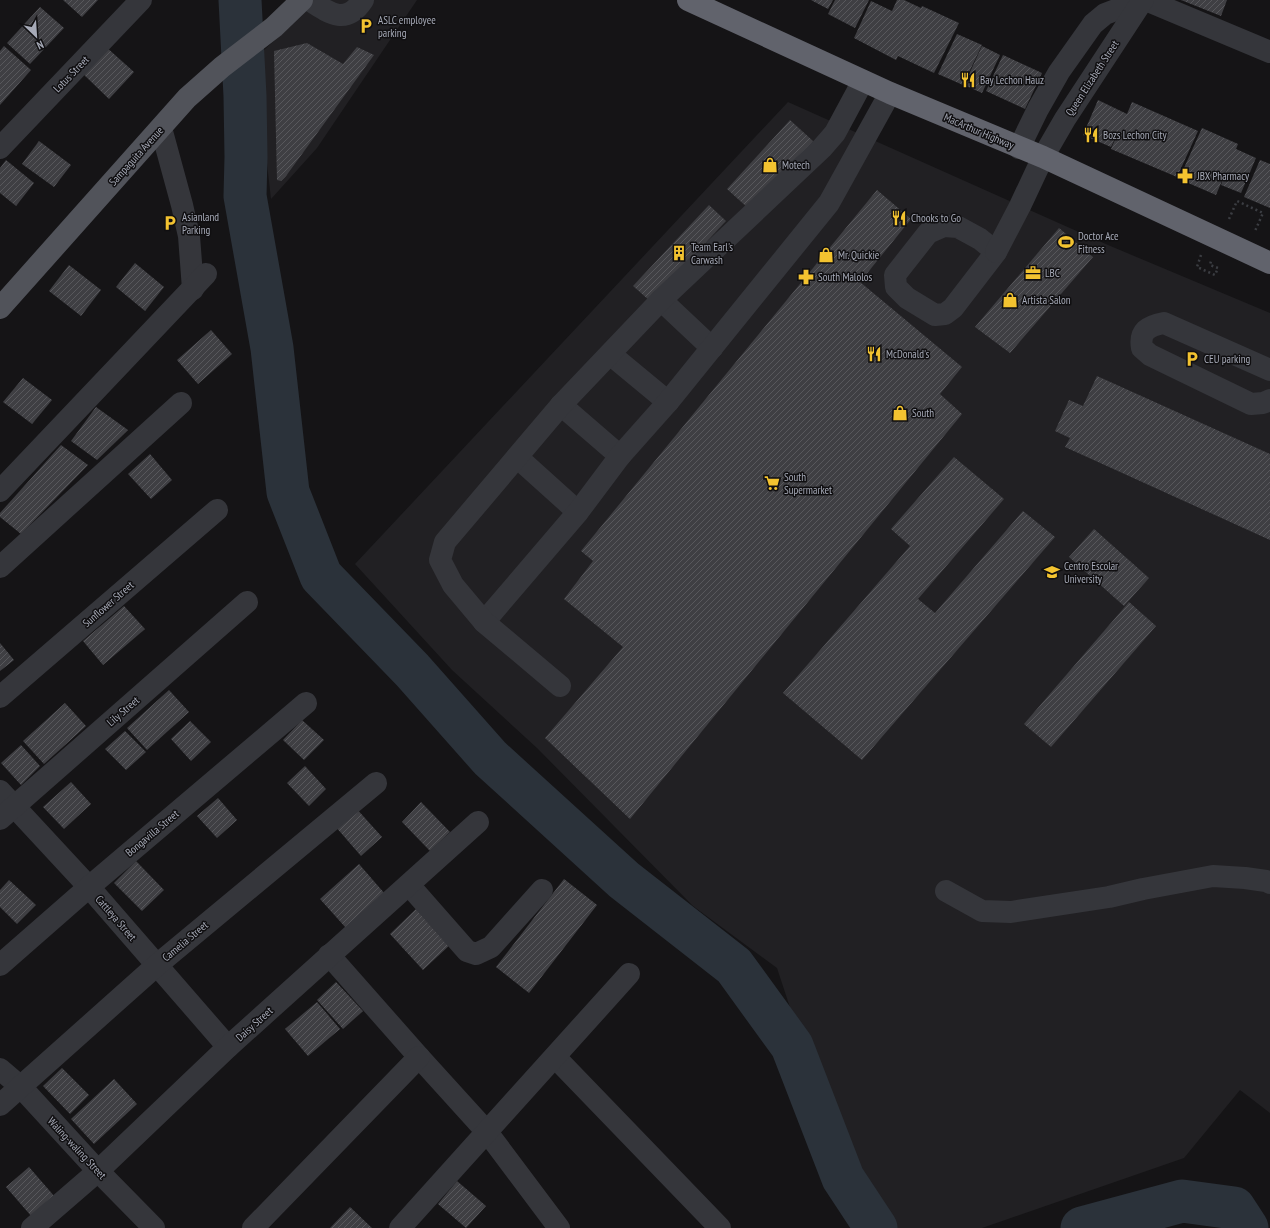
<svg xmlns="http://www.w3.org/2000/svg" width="1270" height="1228" font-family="'PT Sans Narrow',sans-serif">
	<defs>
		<pattern id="building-hatch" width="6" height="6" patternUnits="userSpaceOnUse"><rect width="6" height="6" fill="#3f3f43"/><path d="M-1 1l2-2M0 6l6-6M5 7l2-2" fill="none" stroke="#58585c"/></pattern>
	</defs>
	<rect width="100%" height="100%" fill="#151416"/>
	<g fill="#212023">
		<polygon points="311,0 417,0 317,148 271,199 255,58 294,23"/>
		<polygon points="788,102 1108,245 1270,313 1270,1113 1240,1090 1184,1158 982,1228 894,1228 858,1196 838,1153 777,968 693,906 537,748 452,670 355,564"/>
	</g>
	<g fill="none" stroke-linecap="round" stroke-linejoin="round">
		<g stroke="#2b323a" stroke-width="43">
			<polyline points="240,0 245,96 246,157 245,196 272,348 288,492 321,576 412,670 490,758 624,880 734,966 792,1046 843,1178 876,1228"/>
			<polyline points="1082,1228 1182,1201 1234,1208 1247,1228"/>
		</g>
	</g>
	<g fill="url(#building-hatch)">
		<polygon points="63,0 98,0 82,17"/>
		<polygon points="811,0 833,0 828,9"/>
		<polygon points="835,0 869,0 855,28 828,14"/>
		<polygon points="897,0 904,0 921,8 900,53 922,6 959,23 934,73 898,56 896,60 854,38 871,1 892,11"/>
		<polygon points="1181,0 1227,0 1221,16"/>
		<polygon points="40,7 64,28 30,64 7,43"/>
		<polygon points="957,34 982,45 963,85 938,74"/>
		<polygon points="307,43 343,64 357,47 374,55 286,176 281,181 277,180 274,51"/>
		<polygon points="4,46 31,70 0,105 0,51"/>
		<polygon points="105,46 134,72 109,99 81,72"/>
		<polygon points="982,46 1000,55 982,93 964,85"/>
		<polygon points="1003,55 1042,73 1025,109 986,91"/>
		<polygon points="1098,100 1127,114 1132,102 1198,131 1177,177 1111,149 1120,128 1111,147 1083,135"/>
		<polygon points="790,120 813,141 749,209 727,189"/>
		<polygon points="1202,128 1238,144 1236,149 1256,158 1241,193 1221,185 1229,164 1216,195 1179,179"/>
		<polygon points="39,141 71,165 54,187 22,164"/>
		<polygon points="6,160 34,183 16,206 0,193 0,168"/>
		<polygon points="1260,160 1270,164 1270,208 1244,197"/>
		<polygon points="877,190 911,219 860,282 962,367 940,394 962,414 630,819 545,738 623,647 564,599 593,561 581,551"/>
		<polygon points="709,205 726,221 650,301 633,286"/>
		<polygon points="1059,228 1093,257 1010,353 975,327"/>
		<polygon points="135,263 164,287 145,311 116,287"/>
		<polygon points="69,265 101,290 81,316 49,291"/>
		<polygon points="211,330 232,354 198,384 177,360"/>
		<polygon points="1097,376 1270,454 1270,540 1065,447 1070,438 1055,431 1069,400 1083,406"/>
		<polygon points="23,378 52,400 32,424 3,402"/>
		<polygon points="96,407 128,430 97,460 71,441"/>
		<polygon points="61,445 88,465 21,534 0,517 0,513"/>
		<polygon points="150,454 172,480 151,499 128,474"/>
		<polygon points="954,457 1004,499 918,599 935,613 1023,511 1055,537 862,760 783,693 910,546 891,529"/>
		<polygon points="1094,529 1149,578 1124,606 1069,557"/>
		<polygon points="1129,602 1156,626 1051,747 1024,724"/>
		<polygon points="124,606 145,629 103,665 83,641"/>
		<polygon points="0,643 14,660 0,671"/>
		<polygon points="169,690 189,712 147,750 127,728"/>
		<polygon points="65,703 86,726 44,764 23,741"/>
		<polygon points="302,720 324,740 304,760 283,740"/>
		<polygon points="190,721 211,742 191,761 171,739"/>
		<polygon points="125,731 146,752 126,770 105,749"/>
		<polygon points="21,745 40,766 21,785 1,763"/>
		<polygon points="305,766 326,789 309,806 287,783"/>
		<polygon points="71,782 91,804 64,829 43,807"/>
		<polygon points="218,798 237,820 217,838 197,816"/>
		<polygon points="421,802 450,832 430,851 402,822"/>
		<polygon points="355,807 382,837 361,856 335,826"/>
		<polygon points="136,861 164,890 142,911 114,883"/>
		<polygon points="359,864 385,894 346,928 320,899"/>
		<polygon points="564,879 597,905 529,993 496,967"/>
		<polygon points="9,880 36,905 17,924 0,907 0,890"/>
		<polygon points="418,907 452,943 423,970 390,934"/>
		<polygon points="336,982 363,1011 343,1029 317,1000"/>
		<polygon points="317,1002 340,1029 308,1056 285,1029"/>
		<polygon points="62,1068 89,1095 70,1114 43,1086"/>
		<polygon points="114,1079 137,1104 94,1144 71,1119"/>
		<polygon points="29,1167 55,1197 32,1217 6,1187"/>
		<polygon points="457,1181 486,1206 466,1228 438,1204"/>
		<polygon points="350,1207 372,1228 330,1228"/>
	</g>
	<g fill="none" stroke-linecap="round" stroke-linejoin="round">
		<g stroke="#3b3d42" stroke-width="2.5" stroke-dasharray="2 3" stroke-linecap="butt">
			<polyline points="1229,219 1237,201 1263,213 1255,231"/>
			<polyline points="1201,255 1197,267 1215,275 1218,268 1210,265 1211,261"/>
		</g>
		<g stroke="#35363b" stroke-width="22">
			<path d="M309,0C329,13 346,26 363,0"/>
			<polyline points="1146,0 1270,52"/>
			<polyline points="161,128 182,205 189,236 193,289"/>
			<polyline points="0,148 141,0"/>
			<polyline points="1019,148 1038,109 1059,72 1093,24 1105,14 1142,0"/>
			<polygon points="944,226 958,227 980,239 996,252 953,308 945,314 935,315 907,298 896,287 895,275 928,233"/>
			<polyline points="996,252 1020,206 1043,157 1065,119 1143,0"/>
			<polyline points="661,300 712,348"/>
			<polyline points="610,354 668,402"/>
			<path d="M1270,370L1164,323C1148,326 1139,331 1142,348L1150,355L1251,404L1263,403L1270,400"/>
			<polyline points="561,405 620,456"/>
			<polyline points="517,457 578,512"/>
			<polyline points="0,491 206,274"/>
			<polyline points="0,567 181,403"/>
			<polyline points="484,622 578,512 620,456 668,402 829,203 890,93"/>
			<polyline points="560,686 484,622 453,585 440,560 445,542 561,405 661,300 822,148 835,133 863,81"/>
			<polyline points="0,697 217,510"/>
			<polyline points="0,791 89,887 228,1047"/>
			<polyline points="0,819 247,602"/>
			<polyline points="409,885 467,951 476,954 491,947 542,890"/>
			<polyline points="946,891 982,911 1011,912 1109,897 1143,889 1213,876 1245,878 1266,881 1270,883"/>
			<polyline points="329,955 419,1057 487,1132 559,1228"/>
			<polyline points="0,965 89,887 306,703"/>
			<polyline points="555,1057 720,1228"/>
			<polyline points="0,1069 21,1087 98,1171 154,1228"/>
			<polyline points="0,1105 157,965 376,783"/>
			<polyline points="32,1228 98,1171 228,1047 478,822"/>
			<polyline points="253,1228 419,1057"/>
			<polyline points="400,1228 629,974"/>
		</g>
		<polyline stroke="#51535a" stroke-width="22" points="0,308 187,98 222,67 274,27 302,0"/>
		<polyline stroke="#61636c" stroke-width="22" points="688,0 890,93 1043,157 1270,263"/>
	</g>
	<defs>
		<symbol id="parking-bare" viewBox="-9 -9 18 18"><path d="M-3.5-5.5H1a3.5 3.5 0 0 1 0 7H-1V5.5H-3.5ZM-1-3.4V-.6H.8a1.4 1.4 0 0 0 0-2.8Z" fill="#f3c330" stroke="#100f11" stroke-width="2.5" paint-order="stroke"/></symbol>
		<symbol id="restaurant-bare" viewBox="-9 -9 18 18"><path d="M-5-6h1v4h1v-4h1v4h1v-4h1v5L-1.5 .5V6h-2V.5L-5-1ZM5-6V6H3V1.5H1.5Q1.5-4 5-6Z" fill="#f3c330" stroke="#100f11" stroke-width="2.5" paint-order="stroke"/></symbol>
		<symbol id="shop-bare" viewBox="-9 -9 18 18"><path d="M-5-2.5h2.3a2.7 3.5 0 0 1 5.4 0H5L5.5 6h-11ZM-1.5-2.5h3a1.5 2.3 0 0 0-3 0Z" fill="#f3c330" stroke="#100f11" stroke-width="2.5" paint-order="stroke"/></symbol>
		<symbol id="pharmacy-bare" viewBox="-9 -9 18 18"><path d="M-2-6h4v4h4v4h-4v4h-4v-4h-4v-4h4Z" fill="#f3c330" stroke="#100f11" stroke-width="2.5" paint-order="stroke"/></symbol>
		<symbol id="stadium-bare" viewBox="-9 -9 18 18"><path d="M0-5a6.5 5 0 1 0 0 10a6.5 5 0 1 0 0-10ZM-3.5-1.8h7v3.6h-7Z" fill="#f3c330" stroke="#100f11" stroke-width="2.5" paint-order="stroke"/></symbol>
		<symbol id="building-bare" viewBox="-9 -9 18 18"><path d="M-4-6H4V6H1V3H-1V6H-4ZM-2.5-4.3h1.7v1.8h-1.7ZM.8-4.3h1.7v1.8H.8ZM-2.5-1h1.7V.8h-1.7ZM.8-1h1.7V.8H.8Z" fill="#f3c330" stroke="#100f11" stroke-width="2.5" paint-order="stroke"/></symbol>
		<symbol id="office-bare" viewBox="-9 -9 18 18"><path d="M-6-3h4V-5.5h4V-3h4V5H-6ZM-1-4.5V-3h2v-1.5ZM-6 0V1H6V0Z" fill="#f3c330" stroke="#100f11" stroke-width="2.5" paint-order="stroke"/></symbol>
		<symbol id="supermarket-bare" viewBox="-9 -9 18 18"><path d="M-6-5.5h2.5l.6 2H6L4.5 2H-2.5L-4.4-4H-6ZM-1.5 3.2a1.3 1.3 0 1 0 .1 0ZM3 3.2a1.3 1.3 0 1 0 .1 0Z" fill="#f3c330" stroke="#100f11" stroke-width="2.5" paint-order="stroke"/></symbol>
		<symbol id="university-bare" viewBox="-9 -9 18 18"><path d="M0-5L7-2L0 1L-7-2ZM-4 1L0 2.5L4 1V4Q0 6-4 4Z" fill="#f3c330" stroke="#100f11" stroke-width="2.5" paint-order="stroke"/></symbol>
	</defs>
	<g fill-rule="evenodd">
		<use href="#parking-bare" x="355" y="15" width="22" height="22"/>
		<use href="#restaurant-bare" x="957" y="69" width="22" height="22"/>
		<use href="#restaurant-bare" x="1080" y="124" width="22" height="22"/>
		<use href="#shop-bare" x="759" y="154" width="22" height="22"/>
		<use href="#pharmacy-bare" x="1174" y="165" width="22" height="22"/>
		<use href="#restaurant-bare" x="888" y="207" width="22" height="22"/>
		<use href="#parking-bare" x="159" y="212" width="22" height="22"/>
		<use href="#stadium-bare" x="1055" y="231" width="22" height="22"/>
		<use href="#building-bare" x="668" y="242" width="22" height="22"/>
		<use href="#shop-bare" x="815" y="244" width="22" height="22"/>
		<use href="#office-bare" x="1022" y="262" width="22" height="22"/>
		<use href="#pharmacy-bare" x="795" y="266" width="22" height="22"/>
		<use href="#shop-bare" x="999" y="289" width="22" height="22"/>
		<use href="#restaurant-bare" x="863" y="343" width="22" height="22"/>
		<use href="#parking-bare" x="1181" y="348" width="22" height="22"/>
		<use href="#shop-bare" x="889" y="402" width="22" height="22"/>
		<use href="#supermarket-bare" x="761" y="472" width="22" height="22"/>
		<use href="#university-bare" x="1041" y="561" width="22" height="22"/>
	</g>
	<g text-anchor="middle" stroke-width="3" stroke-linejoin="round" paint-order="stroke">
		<g font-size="11" fill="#a6aab7" stroke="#100f11" text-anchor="start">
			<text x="378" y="24">ASLC employee<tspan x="378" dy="13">parking</tspan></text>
			<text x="980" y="84">Bay Lechon Hauz</text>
			<text x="1103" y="139">Bozs Lechon City</text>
			<text x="782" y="169">Motech</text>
			<text x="1197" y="180">JBX Pharmacy</text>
			<text x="182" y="221">Asianland<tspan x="182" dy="13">Parking</tspan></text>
			<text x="911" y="222">Chooks to Go</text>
			<text x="1078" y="240">Doctor Ace<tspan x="1078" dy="13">Fitness</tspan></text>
			<text x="691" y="251">Team Earl's<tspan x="691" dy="13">Carwash</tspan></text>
			<text x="838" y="259">Mr. Quickie</text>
			<text x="1045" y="277">LBC</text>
			<text x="818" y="281">South Malolos</text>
			<text x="1022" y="304">Artista Salon</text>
			<text x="886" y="358">McDonald's</text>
			<text x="1204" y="363">CEU parking</text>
			<text x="912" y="417">South</text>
			<text x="784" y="481">South<tspan x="784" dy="13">Supermarket</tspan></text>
			<text x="1064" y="570">Centro Escolar<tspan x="1064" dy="13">University</tspan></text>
		</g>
		<g font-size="11" fill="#a6aab7" stroke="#100f11">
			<text transform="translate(71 74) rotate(-46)" y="4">Lotus Street</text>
			<text transform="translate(1092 78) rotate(-57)" y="4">Queen Elizabeth Street</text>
			<text transform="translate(979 131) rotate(23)" y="4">MacArthur Highway</text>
			<text transform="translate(136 156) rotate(-48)" y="4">Sampaguita Avenue</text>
			<text transform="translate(108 604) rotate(-41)" y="4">Sunflower Street</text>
			<text transform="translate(123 711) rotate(-41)" y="4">Lily Street</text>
			<text transform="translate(152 833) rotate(-40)" y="4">Bongavilla Street</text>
			<text transform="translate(116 918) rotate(49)" y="4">Cattleya Street</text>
			<text transform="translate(185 941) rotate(-40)" y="4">Camelia Street</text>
			<text transform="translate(254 1024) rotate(-42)" y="4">Daisy Street</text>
			<text transform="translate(77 1148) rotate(47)" y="4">Waling-waling Street</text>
		</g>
	</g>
	<g transform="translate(36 36) rotate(155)" stroke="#100f11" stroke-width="3" paint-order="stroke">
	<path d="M0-3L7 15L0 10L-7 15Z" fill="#a6aab7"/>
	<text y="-6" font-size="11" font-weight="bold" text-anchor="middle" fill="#a6aab7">N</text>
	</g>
</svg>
